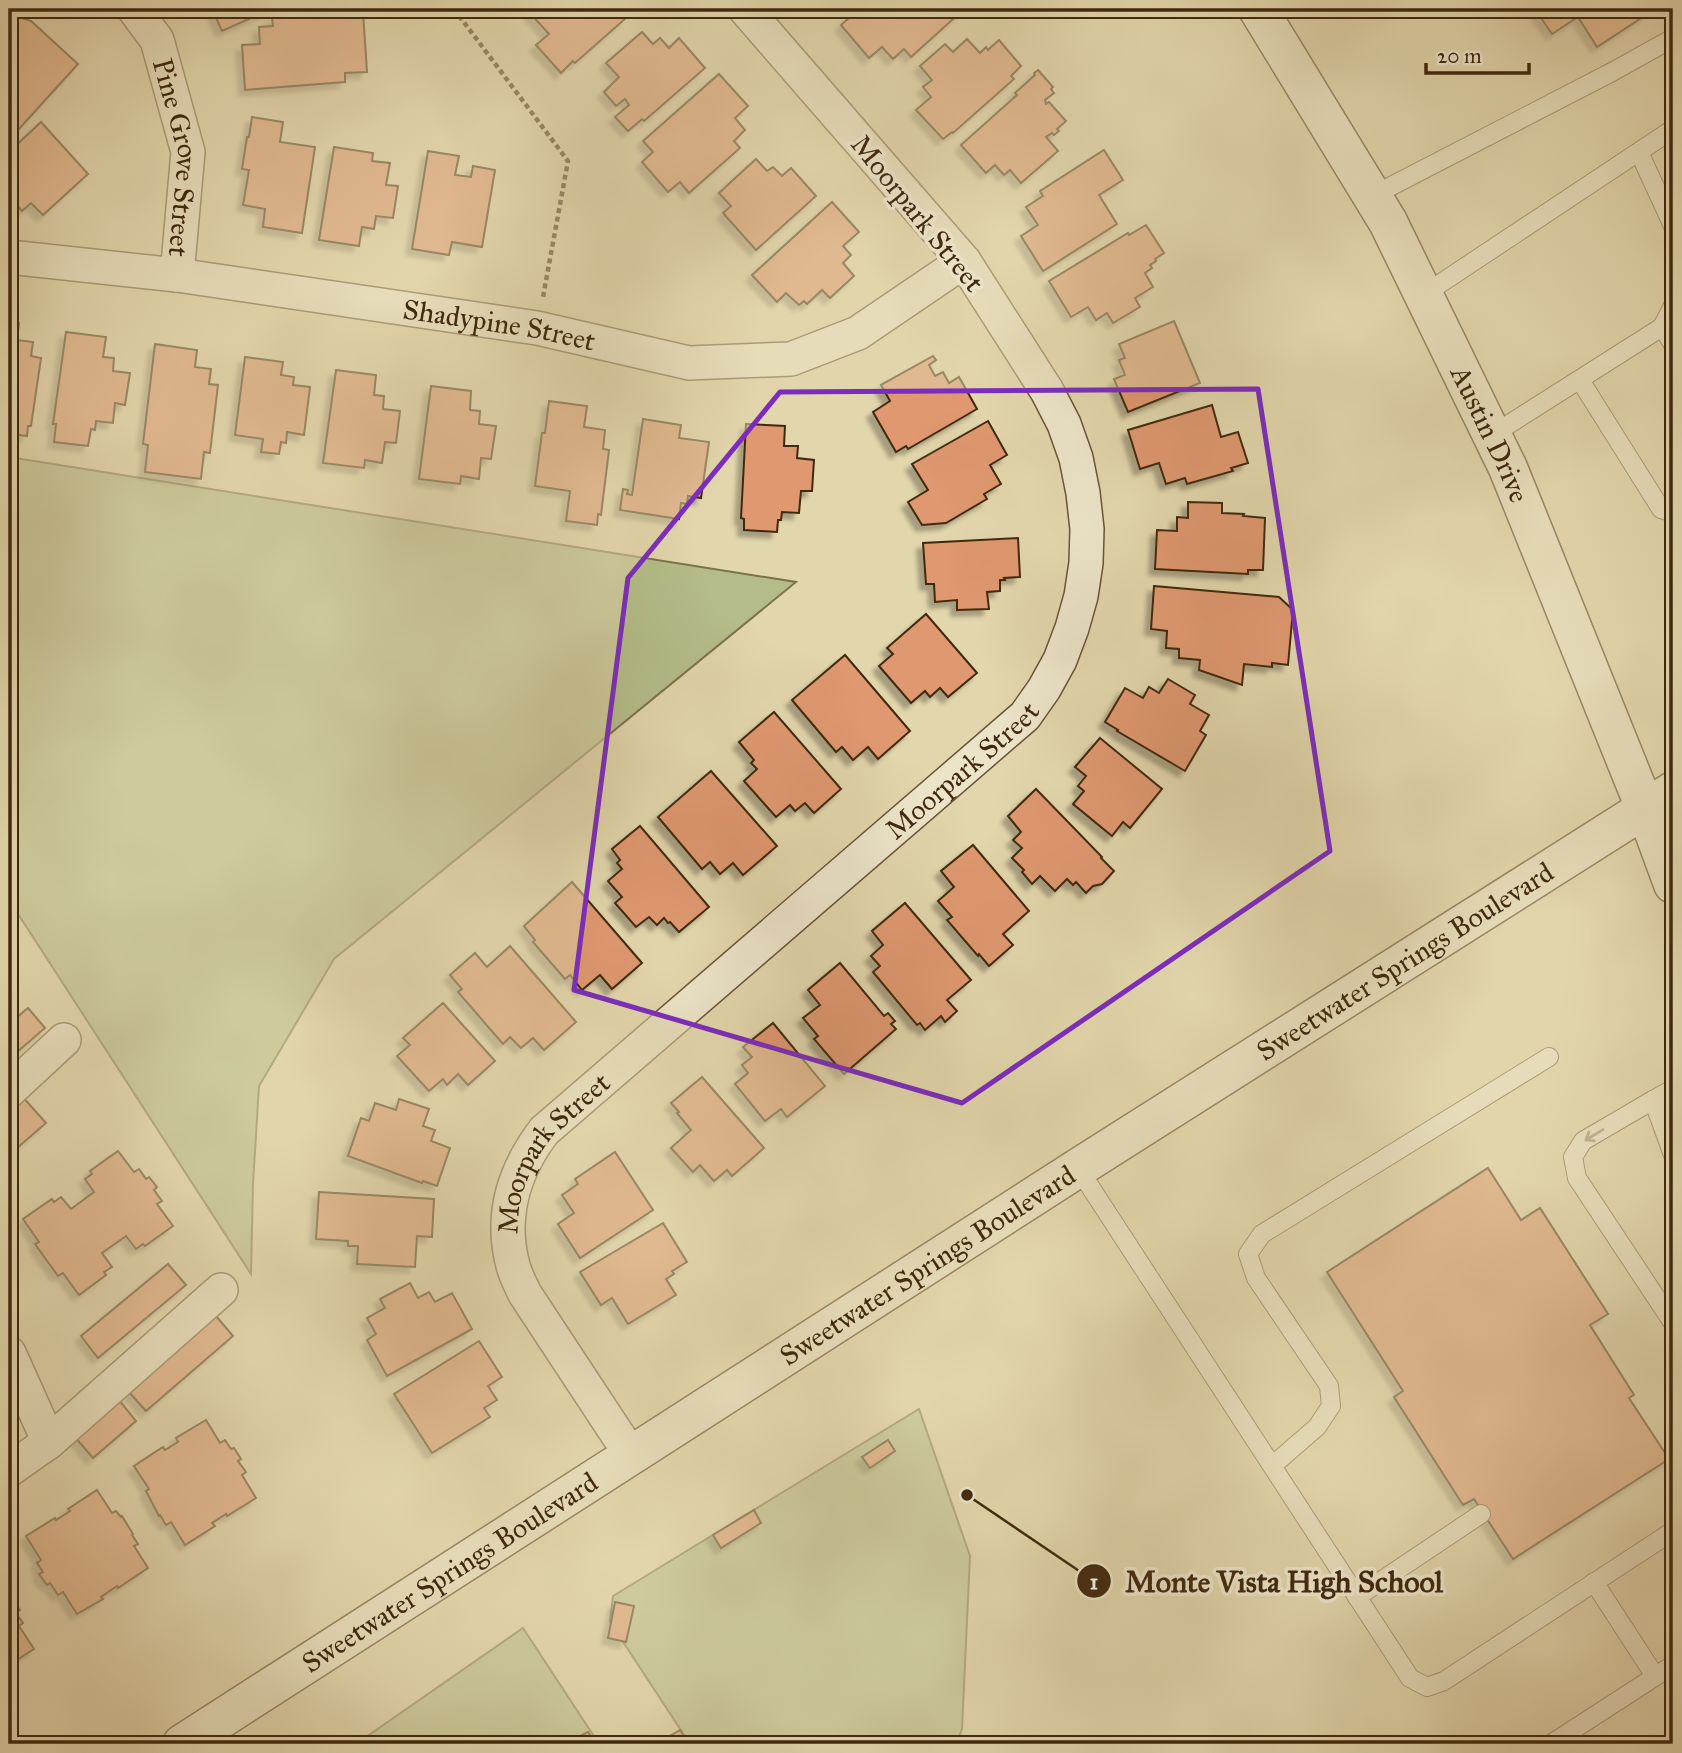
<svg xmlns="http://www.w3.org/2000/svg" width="1682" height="1753" font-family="'IM FELL Great Primer',serif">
	<defs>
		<filter id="shadow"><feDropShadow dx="-6" dy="6" stdDeviation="2" flood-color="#0004"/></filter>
	</defs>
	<rect width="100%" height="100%" fill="#e2d6ac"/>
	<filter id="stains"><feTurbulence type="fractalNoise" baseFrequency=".00286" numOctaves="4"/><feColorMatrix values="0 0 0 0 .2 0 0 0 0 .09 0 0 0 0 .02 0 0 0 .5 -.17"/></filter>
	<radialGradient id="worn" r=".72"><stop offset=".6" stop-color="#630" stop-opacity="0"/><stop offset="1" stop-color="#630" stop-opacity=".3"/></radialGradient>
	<g fill="#b4bd89" stroke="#7a734c" stroke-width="2">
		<polygon points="9,457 796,582 334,959 259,1086 253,1184 251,1274 9,900"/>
		<polygon points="919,1409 970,1556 962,1729 956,1744 690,1744 610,1622 613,1596"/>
		<polygon points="523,1628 599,1744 356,1744"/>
	</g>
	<g fill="#df986f" stroke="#40290e" stroke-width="2" filter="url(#shadow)">
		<polygon points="212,9 271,9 222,31"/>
		<polygon points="533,9 622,9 619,11 626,18 575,63 573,61 561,73 536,45 549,34 529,12"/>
		<polygon points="859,9 960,9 962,11 911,57 904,49 893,59 882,47 869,58 841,25"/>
		<polygon points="1535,9 1655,9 1597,47 1578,17 1552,34"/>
		<polygon points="363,12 367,72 345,73 345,82 245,90 242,45 260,44 259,27 273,26 272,18"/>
		<polygon points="9,14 31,21 78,64 9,140"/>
		<polygon points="642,32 653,44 660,38 669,48 679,38 705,68 644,121 642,119 628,131 615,117 629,105 625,99 616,106 604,92 619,77 606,63"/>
		<polygon points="967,39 980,53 986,47 988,50 999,40 1021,66 1011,76 1014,79 953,133 952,132 943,139 916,110 931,97 923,87 932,80 920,66 945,44 953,52"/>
		<polygon points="1038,70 1053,87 1051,89 1054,93 1045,100 1046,104 1049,102 1066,121 1057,129 1059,131 1054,135 1052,133 1046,137 1058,151 1021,183 1010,170 1004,175 995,165 986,173 961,145 1017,95 1015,93 1035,75 1034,73"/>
		<polygon points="719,74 748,106 735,118 745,130 734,141 740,148 689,193 680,182 668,192 642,162 653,152 643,141"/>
		<polygon points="252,117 283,122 280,142 315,147 302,233 263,227 265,209 243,205 249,170 242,169 247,137 249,137"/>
		<polygon points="41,122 88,174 43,215 31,203 22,211 14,202 9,206 9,152"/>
		<polygon points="334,147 373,153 372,161 390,163 386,185 398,186 393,218 376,216 374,229 362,227 359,246 319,240"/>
		<polygon points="1104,150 1123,180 1099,195 1117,224 1043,271 1021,236 1038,225 1026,207 1043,196 1040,191"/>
		<polygon points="428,151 459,156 455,175 471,177 473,166 495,170 482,247 452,242 449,255 412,249"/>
		<polygon points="756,159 767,171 773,167 782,176 791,168 816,196 756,250 723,213 731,206 719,193"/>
		<polygon points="832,202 859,232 843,246 851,255 843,263 854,276 830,298 822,290 807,304 804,301 799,305 786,293 777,302 752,275"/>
		<polygon points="1146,225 1164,253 1155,259 1156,261 1150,265 1152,268 1145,273 1153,287 1135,298 1140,307 1113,323 1107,313 1096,320 1088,307 1071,317 1049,281 1128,233 1129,235"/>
		<polygon points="1174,321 1200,383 1128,412 1114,379 1125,375 1119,360 1125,358 1119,344"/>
		<polygon points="9,322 19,323 17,340 33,342 31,356 41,358 31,426 28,426 27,436 13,434 12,440 9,439"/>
		<polygon points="66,332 106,337 103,357 114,358 113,371 130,373 125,405 115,403 113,423 96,421 95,430 91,429 88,446 54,442 56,424 53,424"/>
		<polygon points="155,344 197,350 195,367 211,369 209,384 218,385 210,453 204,452 201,479 145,472 148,445 143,444"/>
		<polygon points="933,356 936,360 929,365 935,376 943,372 949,383 959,377 977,409 908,449 906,446 896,452 873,412 890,401 881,385"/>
		<polygon points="245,357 283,362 281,375 294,377 293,385 310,387 304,435 287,432 286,443 281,442 279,454 261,452 263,439 235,435"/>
		<polygon points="336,370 376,375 374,395 384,396 383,409 400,411 396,443 385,442 382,463 365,460 364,468 323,463"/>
		<polygon points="431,386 471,391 470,410 480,411 479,424 496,426 491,459 481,458 479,479 461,476 460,484 419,479"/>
		<polygon points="549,401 587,406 584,427 605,430 603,449 609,450 601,515 598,514 597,525 566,521 570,491 535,486 542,433 545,433"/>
		<polygon points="1212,405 1221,437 1238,432 1248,463 1231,468 1233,471 1187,484 1185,478 1166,484 1159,463 1140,469 1128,430"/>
		<polygon points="643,419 681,425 679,438 709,442 701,498 688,496 687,504 681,503 679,519 620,510 623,489 628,490 627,494 632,495"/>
		<polygon points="988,421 1007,455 990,465 1001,484 984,494 987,499 946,523 922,525 908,502 928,490 912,464"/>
		<polygon points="746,424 785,426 784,446 798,446 797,458 814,460 812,491 801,491 799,513 782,512 781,520 778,520 777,532 744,530 744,519 741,518"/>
		<polygon points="1188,502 1222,503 1222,513 1244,514 1243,516 1265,518 1263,570 1248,570 1248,574 1155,569 1157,530 1177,531 1177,517 1188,518"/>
		<polygon points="1018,538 1020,577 1004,578 1005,580 1000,580 1000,591 987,592 989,609 957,610 957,600 935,602 934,584 926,584 923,543"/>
		<polygon points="1154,586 1279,597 1293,610 1288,665 1272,663 1272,667 1244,664 1242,685 1199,670 1200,660 1179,658 1179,649 1166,648 1167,631 1151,629"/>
		<polygon points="926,614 977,673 948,697 940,688 930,697 925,691 911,703 879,666 893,654 887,648"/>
		<polygon points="845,655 910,731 878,759 868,747 853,760 842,747 836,752 792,700"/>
		<polygon points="1168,679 1195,695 1190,704 1209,715 1200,731 1206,735 1185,771 1117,731 1118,730 1105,722 1125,688 1143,698 1149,687 1159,693"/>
		<polygon points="774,712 841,789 814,813 805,803 795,811 790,805 776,817 744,781 757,769 751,763 754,760 739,742"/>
		<polygon points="1100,738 1162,789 1130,828 1123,822 1112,836 1073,804 1084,791 1078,786 1086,776 1075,767"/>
		<polygon points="711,771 777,846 743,875 733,863 720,874 710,862 702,869 658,817"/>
		<polygon points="1036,789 1102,857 1101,858 1114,871 1102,884 1093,886 1086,893 1076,882 1073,885 1067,879 1055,891 1040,876 1032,884 1022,872 1024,870 1012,858 1022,848 1013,840 1021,832 1008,816"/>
		<polygon points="640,826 709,907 679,932 670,922 668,923 664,918 657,925 649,917 636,927 615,903 622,897 608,881 622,869 617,863 620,860 612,849"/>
		<polygon points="973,845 1029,911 1003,934 1013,945 989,966 979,954 978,956 947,920 952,917 938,901 954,887 941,871"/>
		<polygon points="572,882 642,963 612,989 600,975 582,990 570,975 565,979 533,942 535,940 524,926"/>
		<polygon points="905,903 971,980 947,1000 957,1011 945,1022 941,1016 925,1030 920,1023 917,1025 873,972 880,966 871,956 883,945 872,931"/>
		<polygon points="510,946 576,1022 544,1050 533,1038 521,1048 510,1037 503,1044 458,992 462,989 450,975 475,953 487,967"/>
		<polygon points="840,963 884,1016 888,1013 895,1021 891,1024 896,1029 844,1074 814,1039 818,1036 803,1018 820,1005 808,990"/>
		<polygon points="443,1003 495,1061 468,1085 458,1074 447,1085 443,1079 429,1091 397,1056 410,1045 403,1038"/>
		<polygon points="28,1008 45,1028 9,1059 9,1024"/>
		<polygon points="773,1023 825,1086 787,1117 781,1109 765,1121 735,1084 748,1073 742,1065 752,1057 743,1047"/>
		<polygon points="702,1077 764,1148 732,1176 727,1170 714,1181 700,1165 693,1172 671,1148 691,1130 677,1113 679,1112 671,1103"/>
		<polygon points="20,1094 46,1123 9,1155 9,1104"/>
		<polygon points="399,1099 429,1109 423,1126 435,1130 431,1141 450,1148 437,1186 423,1181 422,1183 348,1156 361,1118 369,1121 375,1103 396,1110"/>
		<polygon points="118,1151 134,1172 139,1169 146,1179 149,1177 157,1187 154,1190 162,1201 157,1204 173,1226 145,1246 143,1244 136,1249 126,1236 102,1253 112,1267 104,1272 106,1275 79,1295 63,1273 58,1276 35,1244 39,1242 23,1219 52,1199 54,1202 61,1197 71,1209 94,1192 85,1179 92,1174 90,1171"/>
		<polygon points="615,1152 653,1210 580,1258 558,1224 574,1213 562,1195 578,1184 575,1179"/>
		<polygon points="1488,1168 1521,1220 1540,1208 1608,1314 1590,1325 1634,1395 1629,1398 1669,1459 1513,1559 1474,1499 1463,1505 1394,1397 1403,1391 1327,1272"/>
		<polygon points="319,1192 434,1199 432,1237 417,1236 415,1267 357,1264 358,1246 348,1246 348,1241 316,1239"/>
		<polygon points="663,1223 687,1262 672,1271 674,1274 666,1279 676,1295 628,1324 612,1298 601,1305 580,1272"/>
		<polygon points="168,1264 186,1285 98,1358 81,1336"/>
		<polygon points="410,1283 418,1298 429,1292 435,1302 452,1293 472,1329 387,1376 367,1340 376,1334 367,1318 385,1308 380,1299"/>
		<polygon points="216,1316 233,1336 146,1411 129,1392"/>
		<polygon points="479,1341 502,1377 488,1386 497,1400 484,1408 490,1417 432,1453 394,1394"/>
		<polygon points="119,1400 136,1421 93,1458 75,1437"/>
		<polygon points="206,1420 220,1443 225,1440 231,1449 234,1448 241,1459 238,1461 246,1472 242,1475 256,1498 227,1516 226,1514 212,1523 215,1526 185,1545 171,1522 166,1525 160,1515 159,1516 146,1491 149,1489 134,1466 163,1447 165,1450 178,1442 176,1438"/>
		<polygon points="888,1440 895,1451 870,1468 862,1457"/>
		<polygon points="97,1490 112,1513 116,1511 121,1517 122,1516 133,1534 132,1535 138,1544 134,1546 148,1568 118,1588 117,1586 101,1597 103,1599 77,1614 63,1592 58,1595 50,1583 47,1585 39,1574 43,1572 37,1563 41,1560 26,1536 55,1518 56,1520 70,1511 68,1509"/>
		<polygon points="754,1510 761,1523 721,1548 713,1535"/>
		<polygon points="13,1600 20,1610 16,1613 23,1623 19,1626 34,1649 9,1665 9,1602"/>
		<polygon points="615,1602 634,1606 626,1642 608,1638"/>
		<polygon points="680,1730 689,1744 672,1744 668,1737"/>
		<polygon points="588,1732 596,1744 585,1744 580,1736"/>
	</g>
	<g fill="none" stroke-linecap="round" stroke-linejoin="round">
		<defs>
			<g id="lane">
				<polyline points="1639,152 1673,226"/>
				<polyline points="1372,196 1612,72 1673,38"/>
				<polyline points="1423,295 1673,129"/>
				<polyline points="1662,327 1673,344"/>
				<polyline points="1580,380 1661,509 1673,513"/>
				<polyline points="1492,435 1662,327 1673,306"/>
				<polyline points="1673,1089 1653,1100 1673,1155"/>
				<polyline points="1653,1100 1583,1141 1573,1157 1577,1178 1673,1323"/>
				<polyline points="1078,1168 1410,1678 1427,1687 1444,1681 1673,1531"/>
				<polyline points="1272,1466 1317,1427 1331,1406 1329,1386 1256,1278 1248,1254 1262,1234 1549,1057"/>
				<polyline points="1594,1582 1655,1676"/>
				<polyline points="1357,1597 1481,1514"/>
				<polyline points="1551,1744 1673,1665"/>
			</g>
			<g id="street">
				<path id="s1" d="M134,9L157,40L188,152L177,275"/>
				<path id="s2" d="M9,257L177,275L537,328L689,363L791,359L858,333L964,261"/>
				<polyline points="9,1091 64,1040"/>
				<polyline points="9,1353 49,1442"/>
				<path id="s3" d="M631,1455L525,1294C521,1286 517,1278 514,1269C499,1218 513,1172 544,1131L1025,716L1044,689L1060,660L1072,628L1081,596L1086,563L1087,529L1083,493L1076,458L1064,424L1047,391L964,261L745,9"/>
				<polyline points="9,1470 49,1442 221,1290"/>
			</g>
			<g id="secondary">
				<path id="s4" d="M1258,9L1388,222L1508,468L1645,808L1673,884"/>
				<path id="s5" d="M182,1744L1078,1168L1673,791"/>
			</g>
		</defs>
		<use href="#lane" stroke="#685436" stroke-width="20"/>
		<use href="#street" stroke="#685436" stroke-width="36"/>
		<use href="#secondary" stroke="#40290e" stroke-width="41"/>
		<polyline stroke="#40290e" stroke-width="4.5" stroke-dasharray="5 3.5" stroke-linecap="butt" points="454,9 568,161 543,297"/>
		<use href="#lane" stroke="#ece4c9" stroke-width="18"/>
		<use href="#street" stroke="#ece4c9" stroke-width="33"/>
		<use href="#secondary" stroke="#ece4c9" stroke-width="38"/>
	</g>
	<defs><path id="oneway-shaft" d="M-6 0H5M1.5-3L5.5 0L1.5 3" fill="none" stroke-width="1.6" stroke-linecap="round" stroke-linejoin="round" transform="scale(1.75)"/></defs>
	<use stroke="#96866c" href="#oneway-shaft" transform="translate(1594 1135) rotate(149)"/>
	<path d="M0 0H1682V1753H0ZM1258,389L1330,851L962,1103L574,990L628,578L780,392Z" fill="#e2d6ac" fill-opacity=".55" fill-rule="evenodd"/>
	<path fill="none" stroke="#7b2cbf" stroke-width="5" stroke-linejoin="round" d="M1258,389L1330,851L962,1103L574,990L628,578L780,392Z"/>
	<g text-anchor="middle" stroke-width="7" stroke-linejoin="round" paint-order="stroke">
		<g font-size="28" fill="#40290e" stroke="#ece4c9">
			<text dy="10" stroke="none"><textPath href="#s1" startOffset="159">Pine Grove Street</textPath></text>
			<text transform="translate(918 213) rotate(51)" y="10">Moorpark Street</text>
			<text dy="10" stroke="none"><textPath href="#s2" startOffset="495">Shadypine Street</textPath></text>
			<text dy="10" stroke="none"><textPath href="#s4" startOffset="485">Austin Drive</textPath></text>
			<text dy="10" stroke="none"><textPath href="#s3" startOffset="919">Moorpark Street</textPath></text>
			<text dy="10" stroke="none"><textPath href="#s5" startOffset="1452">Sweetwater Springs Boulevard</textPath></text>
			<text dy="10" stroke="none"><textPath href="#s3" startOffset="352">Moorpark Street</textPath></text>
			<text dy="10" stroke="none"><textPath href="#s5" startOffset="886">Sweetwater Springs Boulevard</textPath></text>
			<text dy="10" stroke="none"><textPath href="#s5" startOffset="318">Sweetwater Springs Boulevard</textPath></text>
		</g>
	</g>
	<path fill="none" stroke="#40290e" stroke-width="2.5" d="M967 1495L1094 1581"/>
	<g fill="#40290e" stroke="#ece4c9" stroke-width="2.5">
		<circle cx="967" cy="1495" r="7"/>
		<circle cx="1094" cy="1581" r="18"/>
	</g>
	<g font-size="21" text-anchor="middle" font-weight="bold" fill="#fff">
		<text x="1094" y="1589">1</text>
	</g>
	<g font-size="30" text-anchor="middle" font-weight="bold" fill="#40290e" stroke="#ece4c9" stroke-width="7" stroke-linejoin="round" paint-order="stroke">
		<text x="1284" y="1592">Monte Vista High School</text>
	</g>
	<rect width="1682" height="1753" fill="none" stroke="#e2d6ac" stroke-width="35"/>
	<rect x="10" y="10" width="1661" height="1732" fill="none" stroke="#40290e" stroke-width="3.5"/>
	<rect x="18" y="18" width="1647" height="1718" fill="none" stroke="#40290e" stroke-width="2"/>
	<path d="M1426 63v10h103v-10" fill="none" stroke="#40290e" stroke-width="3.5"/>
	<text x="1437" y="63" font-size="21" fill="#40290e" stroke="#ece4c9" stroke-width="5" paint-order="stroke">20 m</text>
	<rect width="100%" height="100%" filter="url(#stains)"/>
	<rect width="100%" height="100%" fill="url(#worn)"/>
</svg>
